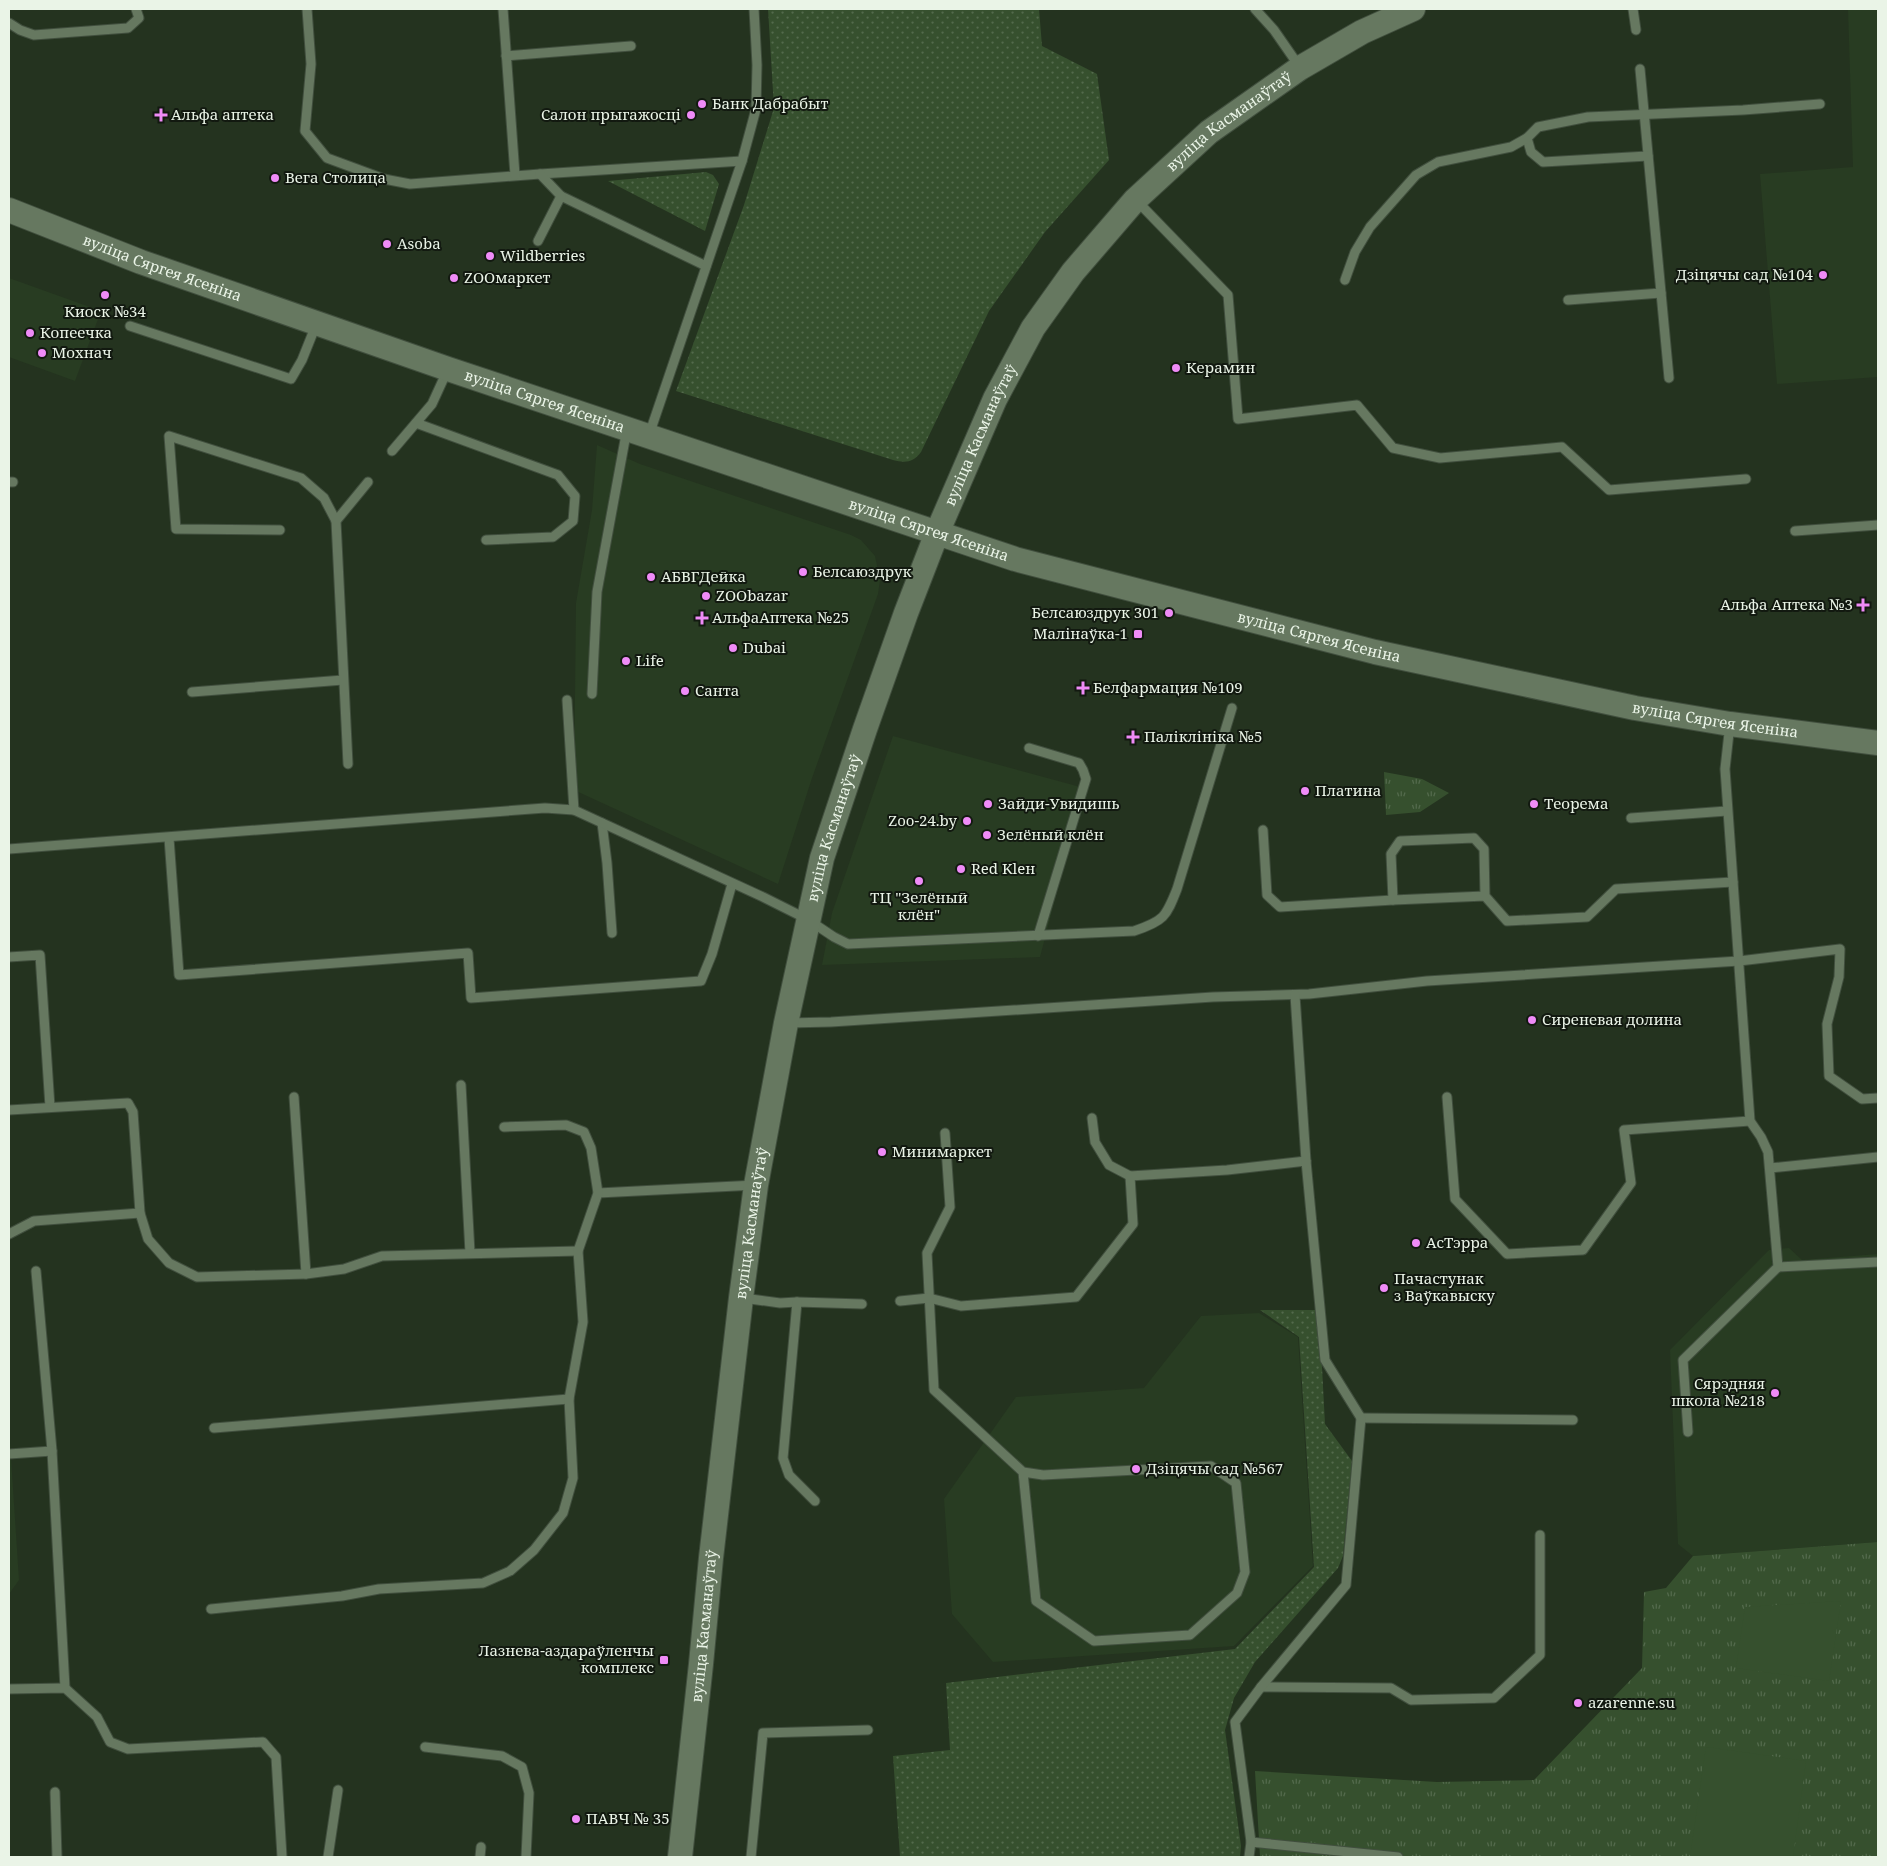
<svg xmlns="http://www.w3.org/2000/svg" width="1887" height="1866" font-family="'Noto Serif',serif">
	<defs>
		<pattern id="grass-dots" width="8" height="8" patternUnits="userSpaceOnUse" patternTransform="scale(1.25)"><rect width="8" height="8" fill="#36502e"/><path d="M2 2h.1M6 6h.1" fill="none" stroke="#536a4c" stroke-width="1.8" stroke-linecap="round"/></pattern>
		<pattern id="park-tufts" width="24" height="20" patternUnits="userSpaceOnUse" patternTransform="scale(1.25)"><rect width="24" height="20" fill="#36502e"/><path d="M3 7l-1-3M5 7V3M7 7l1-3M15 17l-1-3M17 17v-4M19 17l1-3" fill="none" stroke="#536a4c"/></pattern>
	</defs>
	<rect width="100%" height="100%" fill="#24331f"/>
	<g fill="#283c22">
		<polygon points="1848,9 1878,9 1878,377 1777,384 1760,174 1853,167"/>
		<polygon points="9,278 101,311 75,381 9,357"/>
		<polygon points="597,445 640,464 851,535 861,540 875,556 880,580 878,594 812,778 778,884 574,790 576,603 592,510"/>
		<polygon points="893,736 1084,788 1040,957 822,965 832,913"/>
		<polygon points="1789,1248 1802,1260 1878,1254 1878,1542 1693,1556 1678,1544 1670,1350 1769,1250"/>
		<polygon points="1259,1313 1298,1337 1313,1566 1234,1646 993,1662 952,1614 944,1499 1016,1397 1144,1388 1201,1316"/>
		<polygon points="9,1427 19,1580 9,1594"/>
	</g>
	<g fill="url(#grass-dots)">
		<path d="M768,9H1039L1042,46L1097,74L1109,160L1045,232L989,311L921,452C913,463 905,463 893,460L676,391L744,205L774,108Z"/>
		<polygon points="706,172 713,175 719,184 705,231 608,181"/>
		<polygon points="1260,1310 1319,1310 1325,1424 1352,1461 1343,1556 1338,1568 1255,1662 1234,1698 1225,1730 1241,1846 1240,1857 900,1857 893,1756 950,1750 946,1683 1235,1649 1314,1567 1299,1337"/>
	</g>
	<g fill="url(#park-tufts)">
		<polygon points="1384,772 1422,779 1449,793 1420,812 1386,815"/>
		<polygon points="1878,1542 1878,1857 1260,1857 1255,1771 1437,1782 1534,1780 1642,1668 1644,1592 1666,1588 1693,1556"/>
	</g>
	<g fill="#36502e">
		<polygon points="1841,1601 1829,1681 1736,1668 1745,1607"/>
		<polygon points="1706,1747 1806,1761 1793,1857 1690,1857"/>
	</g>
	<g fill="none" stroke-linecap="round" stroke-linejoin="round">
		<defs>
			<g id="lane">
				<polyline points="307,9 311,64 305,131 327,158 384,179 410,184 540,174 742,161"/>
				<polyline points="503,9 515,175"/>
				<polyline points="1255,9 1274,30 1299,66"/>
				<polyline points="1633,9 1636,30"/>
				<polyline points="9,23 20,30 34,35 128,28 139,18 136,9"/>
				<polyline points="506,56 631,46"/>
				<polyline points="1640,69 1669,378"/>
				<polyline points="1527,138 1531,152 1543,162 1648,156"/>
				<polyline points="561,196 706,266"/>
				<polyline points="1136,200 1228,295 1238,419 1357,405 1393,448 1440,458 1562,447 1609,490 1746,479"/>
				<polyline points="538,241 561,196 540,174"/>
				<polyline points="1345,280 1355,252 1370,227 1416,175 1438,162 1511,147 1527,138 1538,127 1588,117 1743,110 1820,104"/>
				<polyline points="1568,300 1661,293"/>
				<polyline points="130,326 291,379 302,360 316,325"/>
				<polyline points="416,423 558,475 575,496 573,521 553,537 486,540"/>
				<polyline points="649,435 742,161 756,109 757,65 754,9"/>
				<polyline points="392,451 432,404 448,369"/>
				<polyline points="9,482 13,482"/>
				<polyline points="280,530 176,529 169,436 301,478 324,498 336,521"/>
				<polyline points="1795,531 1878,525"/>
				<polyline points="192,692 343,680"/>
				<polyline points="592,694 597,592 627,429"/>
				<polyline points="567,700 574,810"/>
				<polyline points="1029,748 1079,763 1083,770 1086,779 1038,936"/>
				<polyline points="348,764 336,521 368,482"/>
				<polyline points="1631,818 1727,811"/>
				<polyline points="602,823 607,863 612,933"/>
				<polyline points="1263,830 1267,895 1280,907 1393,900"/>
				<polyline points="169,838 179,975 468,953 471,998 701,981 712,954 732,884"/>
				<path d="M9,849L545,808L574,810L763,897L807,919L834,937L848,944L1134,931C1164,921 1166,917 1177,889L1232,708"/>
				<polyline points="1485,896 1393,900 1391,854 1400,841 1474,838 1484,849 1485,896 1507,921 1587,917 1616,889 1733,882"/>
				<polyline points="9,957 40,955 50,1107"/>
				<polyline points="788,1023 831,1022 1213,997 1309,994 1427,981 1739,961 1840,949 1839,977 1827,1024 1829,1076 1862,1099 1878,1098"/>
				<polyline points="461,1085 470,1253"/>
				<polyline points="294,1097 306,1274"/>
				<polyline points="1447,1097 1455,1199 1507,1254 1583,1250 1631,1183 1624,1130 1750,1121"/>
				<polyline points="9,1110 128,1103 133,1112 140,1213 148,1239 169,1263 197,1277 306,1274 344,1269 382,1256 578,1251"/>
				<polyline points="1092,1118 1095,1142 1109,1165 1130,1176"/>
				<polyline points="945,1133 950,1207 927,1253 934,1390 1023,1472 1043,1475 1211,1466 1236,1483 1245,1572 1237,1593 1190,1635 1094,1641 1036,1601 1023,1472"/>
				<polyline points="1770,1168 1878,1157"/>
				<polyline points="598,1193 756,1185"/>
				<polyline points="9,1234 34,1221 140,1213"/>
				<polyline points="1778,1267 1878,1262"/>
				<polyline points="36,1271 52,1451 65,1688"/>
				<polyline points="743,1298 780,1303 797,1302 862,1304"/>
				<polyline points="900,1301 929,1298 961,1306 1076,1297 1133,1224 1130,1176 1227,1170 1306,1161"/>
				<polyline points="797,1302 783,1458 789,1475 815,1501"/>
				<polyline points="1361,1418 1573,1420"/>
				<polyline points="214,1428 569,1399"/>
				<polyline points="1688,1432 1683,1360 1778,1267 1768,1152 1761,1137 1750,1121 1725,769 1730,724"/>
				<polyline points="9,1454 52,1451"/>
				<polyline points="211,1609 342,1596 379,1589 483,1583 510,1571 534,1550 563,1513 573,1478 569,1399 583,1322 578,1251 598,1193 591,1148 584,1132 566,1125 504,1127"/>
				<polyline points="1261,1687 1391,1688 1411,1700 1494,1698 1540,1655 1540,1535"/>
				<polyline points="9,1689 65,1688 97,1717 110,1742 128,1749 263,1742 276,1757 282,1857"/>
				<polyline points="425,1747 502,1756 522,1767 529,1793 526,1857"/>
				<polyline points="55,1792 57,1857"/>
				<polyline points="1251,1842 1398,1857"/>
				<polyline points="328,1857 338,1790"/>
				<polyline points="480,1857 481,1847"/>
				<polyline points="751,1857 763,1733 868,1730"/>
				<polyline points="1249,1857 1251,1842 1235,1722 1261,1687 1346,1585 1361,1418 1325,1360 1306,1161 1295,995"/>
			</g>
			<g id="secondary">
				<path id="s1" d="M9,210L141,262L448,369L1015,559L1375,652L1635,708L1730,724L1878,743"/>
				<path id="s2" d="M680,1857L701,1664L711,1558L741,1298L756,1185L786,1023L822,858L865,729L906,613L937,533L995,399L1033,328L1073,272L1135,200L1209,132L1300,68L1362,32L1413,9"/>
			</g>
		</defs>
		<use href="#lane" stroke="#414f3e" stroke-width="11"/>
		<use href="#secondary" stroke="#414f3e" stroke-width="26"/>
		<use href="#lane" stroke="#667860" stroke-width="9"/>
		<use href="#secondary" stroke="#667860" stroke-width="24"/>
	</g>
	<g fill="#ef8bf7" stroke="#121910" stroke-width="2">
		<circle cx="702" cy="104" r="5"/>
		<path d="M158.5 107.5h5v5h5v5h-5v5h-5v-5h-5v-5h5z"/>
		<circle cx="691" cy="115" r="5"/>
		<circle cx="275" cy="178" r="5"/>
		<circle cx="387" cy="244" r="5"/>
		<circle cx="490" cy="256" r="5"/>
		<circle cx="1823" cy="275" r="5"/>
		<circle cx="454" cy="278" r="5"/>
		<circle cx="105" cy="295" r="5"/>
		<circle cx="30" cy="333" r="5"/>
		<circle cx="42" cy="353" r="5"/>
		<circle cx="1176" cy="368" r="5"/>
		<circle cx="803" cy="572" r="5"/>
		<circle cx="651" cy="577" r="5"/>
		<circle cx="706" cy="596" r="5"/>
		<path d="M1860.5 597.5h5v5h5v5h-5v5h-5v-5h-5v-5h5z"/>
		<circle cx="1169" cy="613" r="5"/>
		<path d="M699.5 610.5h5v5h5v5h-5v5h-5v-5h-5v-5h5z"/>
		<rect x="1133" y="629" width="10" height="10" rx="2.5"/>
		<circle cx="733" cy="648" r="5"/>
		<circle cx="626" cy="661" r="5"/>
		<path d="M1080.5 680.5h5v5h5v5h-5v5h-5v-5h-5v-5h5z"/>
		<circle cx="685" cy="691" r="5"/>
		<path d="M1130.5 729.5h5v5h5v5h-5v5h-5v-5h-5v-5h5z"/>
		<circle cx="1305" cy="791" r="5"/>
		<circle cx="988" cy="804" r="5"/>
		<circle cx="1534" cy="804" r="5"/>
		<circle cx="967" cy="821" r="5"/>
		<circle cx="987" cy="835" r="5"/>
		<circle cx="961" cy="869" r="5"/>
		<circle cx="919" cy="881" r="5"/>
		<circle cx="1532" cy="1020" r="5"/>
		<circle cx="882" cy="1152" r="5"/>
		<circle cx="1416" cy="1243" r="5"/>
		<circle cx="1384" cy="1288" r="5"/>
		<circle cx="1775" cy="1393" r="5"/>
		<circle cx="1136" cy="1469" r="5"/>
		<rect x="659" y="1655" width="10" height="10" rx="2.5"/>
		<circle cx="1578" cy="1703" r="5"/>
		<circle cx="576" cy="1819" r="5"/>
	</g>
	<g text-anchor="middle" stroke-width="4" stroke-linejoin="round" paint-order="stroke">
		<g font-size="15" fill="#eaf4e7" stroke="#121910" text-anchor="start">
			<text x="712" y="109">Банк Дабрабыт</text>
			<text x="171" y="120">Альфа аптека</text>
			<text x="681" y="120" text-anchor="end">Салон прыгажосці</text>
			<text x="285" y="183">Вега Столица</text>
			<text x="397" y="249">Asoba</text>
			<text x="500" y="261">Wildberries</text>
			<text x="1813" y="280" text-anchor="end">Дзіцячы сад №104</text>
			<text x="464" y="283">ZOOмаркет</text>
			<text x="105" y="317" text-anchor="middle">Киоск №34</text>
			<text x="40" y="338">Копеечка</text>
			<text x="52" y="358">Мохнач</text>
			<text x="1186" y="373">Керамин</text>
			<text x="813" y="577">Белсаюздрук</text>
			<text x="661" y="582">АБВГДейка</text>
			<text x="716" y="601">ZOObazar</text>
			<text x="1853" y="610" text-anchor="end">Альфа Аптека №3</text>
			<text x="1159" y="618" text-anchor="end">Белсаюздрук 301</text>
			<text x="712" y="623">АльфаАптека №25</text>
			<text x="1128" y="639" text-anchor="end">Малінаўка-1</text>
			<text x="743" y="653">Dubai</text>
			<text x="636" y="666">Life</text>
			<text x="1093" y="693">Белфармация №109</text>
			<text x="695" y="696">Санта</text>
			<text x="1144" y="742">Паліклініка №5</text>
			<text x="1315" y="796">Платина</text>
			<text x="998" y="809">Зайди-Увидишь</text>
			<text x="1544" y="809">Теорема</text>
			<text x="957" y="826" text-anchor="end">Zoo-24.by</text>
			<text x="997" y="840">Зелёный клён</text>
			<text x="971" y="874">Red Kleн</text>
			<text x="919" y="903" text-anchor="middle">ТЦ "Зелёный<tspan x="919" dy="17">клён"</tspan></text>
			<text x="1542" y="1025">Сиреневая долина</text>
			<text x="892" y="1157">Минимаркет</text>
			<text x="1426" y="1248">АсТэрра</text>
			<text x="1394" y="1284">Пачастунак<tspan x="1394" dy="17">з Ваўкавыску</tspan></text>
			<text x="1765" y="1389" text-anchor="end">Сярэдняя<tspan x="1765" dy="17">школа №218</tspan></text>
			<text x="1146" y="1474">Дзіцячы сад №567</text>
			<text x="654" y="1656" text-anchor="end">Лазнева-аздараўленчы<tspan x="654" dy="17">комплекс</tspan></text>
			<text x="1588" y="1708">azarenne.su</text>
			<text x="586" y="1824">ПАВЧ № 35</text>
		</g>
		<g font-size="15" fill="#eaf4e7" stroke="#121910">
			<text dy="5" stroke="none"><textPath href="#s2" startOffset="1868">вуліца Касманаўтаў</textPath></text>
			<text dy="5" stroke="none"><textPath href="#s1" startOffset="164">вуліца Сяргея Ясеніна</textPath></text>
			<text dy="5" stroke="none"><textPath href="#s1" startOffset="569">вуліца Сяргея Ясеніна</textPath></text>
			<text dy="5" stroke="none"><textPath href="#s2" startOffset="1462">вуліца Касманаўтаў</textPath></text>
			<text dy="5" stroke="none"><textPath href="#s1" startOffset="974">вуліца Сяргея Ясеніна</textPath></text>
			<text dy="5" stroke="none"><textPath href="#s1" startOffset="1379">вуліца Сяргея Ясеніна</textPath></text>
			<text dy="5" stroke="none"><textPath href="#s1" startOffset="1784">вуліца Сяргея Ясеніна</textPath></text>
			<text dy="5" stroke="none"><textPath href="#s2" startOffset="1042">вуліца Касманаўтаў</textPath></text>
			<text dy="5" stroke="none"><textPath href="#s2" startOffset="638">вуліца Касманаўтаў</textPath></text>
			<text dy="5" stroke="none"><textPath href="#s2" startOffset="232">вуліца Касманаўтаў</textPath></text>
		</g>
	</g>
	<rect width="1887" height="1866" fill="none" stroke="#eaf4e7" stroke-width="20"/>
</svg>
